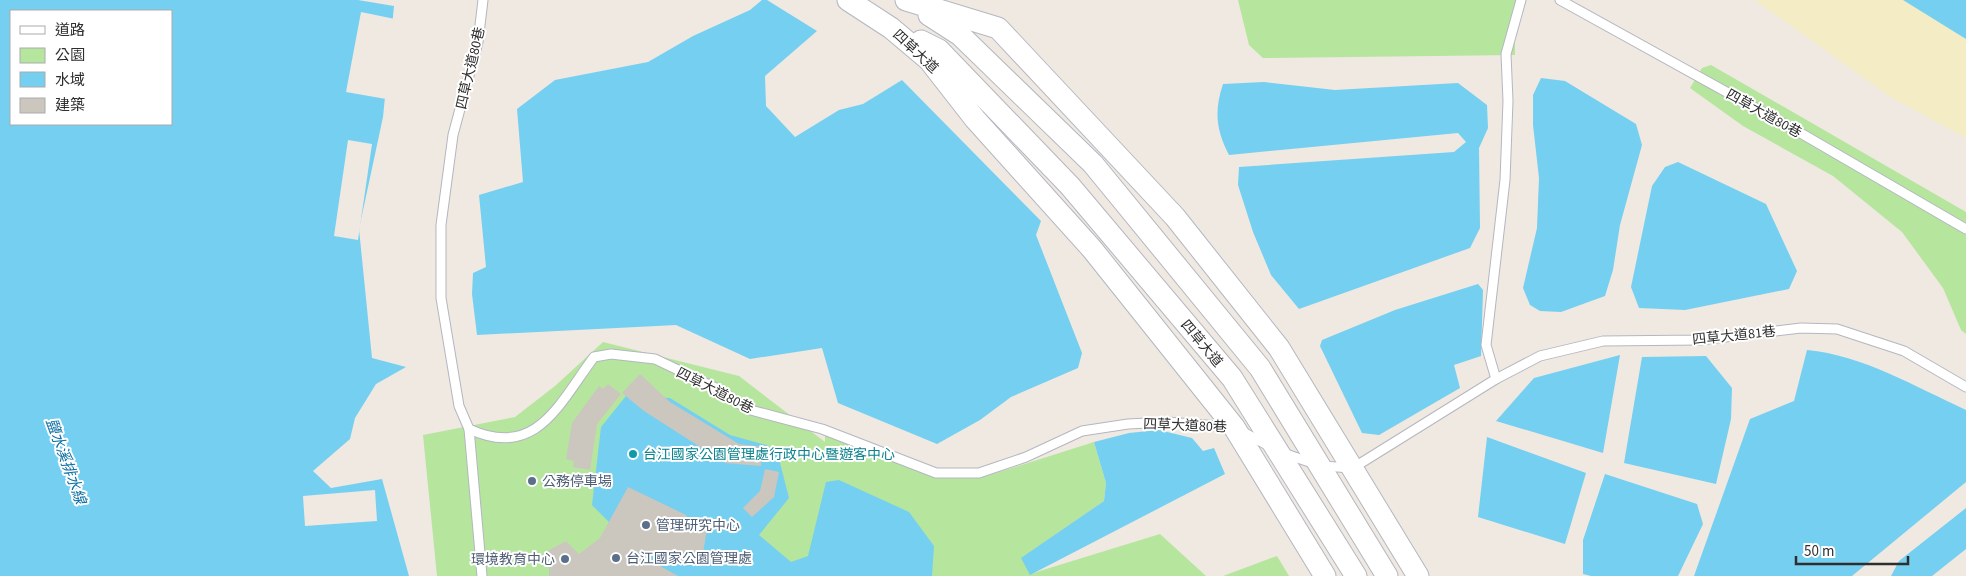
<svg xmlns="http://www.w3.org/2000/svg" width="1966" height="576" font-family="'Source Sans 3','Noto Sans TC',sans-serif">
	<rect width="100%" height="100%" fill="#efe9e1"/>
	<g fill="#b6e59e">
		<polygon points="1238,0 1521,0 1515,25 1515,55 1263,58 1249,45"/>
		<polygon points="1711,65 1966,212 1966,334 1961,330 1943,288 1902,232 1833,176 1743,126 1690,88 1702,68"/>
		<polygon points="603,342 739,376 825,442 825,434 937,478 980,478 1094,442 1106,483 1104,501 1022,558 1030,574 1160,534 1206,576 437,576 423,435 515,417 555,386"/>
		<polygon points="1277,556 1289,576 1223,576"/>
	</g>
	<polygon fill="#f3ecc5" points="1755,0 1913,0 1966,36 1966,138 1892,98"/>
	<g fill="#75cff0" fill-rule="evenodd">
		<path d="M0,0H358L394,6L383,117L359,229L372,358L406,367L376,384L355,418L350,439L313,471L331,488L382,479L409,576H0ZM11,11H171V124H11Z"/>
		<polygon points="762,0 767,0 817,31 765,76 766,106 795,137 839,110 863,104 902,80 1041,221 1036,235 1082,353 1078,368 1011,397 980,420 937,444 838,403 822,348 750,359 676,325 477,335 472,294 473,273 486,267 479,195 523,182 517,109 555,80 648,62 693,36 750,10"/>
		<polygon points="1903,0 1966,0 1966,39"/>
		<polygon points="1541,78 1565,81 1636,124 1642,145 1620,225 1613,270 1605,296 1561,312 1540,311 1530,305 1523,288 1537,228 1539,178 1533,125 1533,95"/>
		<path d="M1264,82L1335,90L1458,83L1487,105L1488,128L1479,148L1480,228L1470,248L1299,309L1271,275L1253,232L1238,185L1239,167L1454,152L1466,142L1458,133L1229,155C1216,130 1214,111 1223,84Z"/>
		<polygon points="1678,162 1766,204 1797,271 1789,289 1685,310 1639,308 1631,287 1652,186 1665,167"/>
		<polygon points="1478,284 1483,290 1481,356 1454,365 1460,388 1379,435 1362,433 1320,346 1322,340 1395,310"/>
		<path d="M1807,350C1862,355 1916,387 1966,410V482L1852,576H1694L1750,419L1794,401Z"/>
		<polygon points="1620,355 1603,453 1496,421 1534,378"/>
		<polygon points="1706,356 1732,388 1731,419 1716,484 1624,463 1642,357"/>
		<polygon points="626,396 670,398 730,435 766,445 777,451 789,498 759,535 791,562 808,556 826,482 839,480 909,512 934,546 932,576 549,576 550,564 542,554 589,564 609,522 592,505 601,427"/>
		<polygon points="1159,430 1192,438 1203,451 1214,448 1225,474 1030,575 1021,558 1104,501 1106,483 1094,442 1129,433"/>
		<polygon points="1487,437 1586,473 1565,544 1478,517"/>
		<polygon points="1605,474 1697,504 1703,524 1678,576 1591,576 1583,574 1583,540"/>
		<polygon points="1966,508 1966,549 1932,576 1891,576 1899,561"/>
	</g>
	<g fill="#efe9e1">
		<polygon points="361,12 395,19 386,99 346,92"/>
		<polygon points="348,140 372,144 358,240 334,236"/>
		<polygon points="375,490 377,521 305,526 303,496"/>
	</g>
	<g fill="#cbc7bf">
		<polygon points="640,374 670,402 739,444 763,447 761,466 725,463 644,411 622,393"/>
		<polygon points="608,384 621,394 597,424 590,470 573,467 574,461 566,459 572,423 599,386 603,389"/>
		<polygon points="765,469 779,472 774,497 752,517 743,508 760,491"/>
		<polygon points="628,487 686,515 690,525 707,529 701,565 635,552 678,576 549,576 550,564 542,554 566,541 579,554 600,538"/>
	</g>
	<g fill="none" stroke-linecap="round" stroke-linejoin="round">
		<defs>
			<g id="service">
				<path d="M483,0L478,42L453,135L441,225V298L459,406L469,429C536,460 559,404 594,357L611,354L655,359L720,390L747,409L822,429L936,473H979L1026,457L1082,431L1128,424L1167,422L1231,427"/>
				<polyline points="1560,0 1804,135 1966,229"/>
				<polyline points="1496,379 1486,345 1505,180 1508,101 1506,54 1521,0"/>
				<polyline points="469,429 482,576"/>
				<polyline points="1243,432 1269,446"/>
				<polyline points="1283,453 1321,466 1353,468 1496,379 1540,356 1603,341 1700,340 1801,328 1837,329 1904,351 1966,387"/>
			</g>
			<g id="tertiary">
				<polyline points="848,0 891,28 929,60 975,119 1092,249 1234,427 1325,576"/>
				<polyline points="906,0 998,28 1175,217 1279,348 1418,576"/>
				<polyline points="929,15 960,35 1093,164 1260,368 1387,576"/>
				<polyline points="921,41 939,50 1070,186 1232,378 1356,576"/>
			</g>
		</defs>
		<use href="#service" stroke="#b4b7c1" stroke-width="11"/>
		<use href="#tertiary" stroke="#b4b7c1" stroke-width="23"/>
		<use href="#service" stroke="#fff" stroke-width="9"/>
		<use href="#tertiary" stroke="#fff" stroke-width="21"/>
	</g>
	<circle fill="#0f9aa8" stroke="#fff" stroke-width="2" cx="633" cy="454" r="5"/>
	<g fill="#5c6f8a" stroke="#fff" stroke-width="2">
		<circle cx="532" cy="481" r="5"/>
		<circle cx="646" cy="525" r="5"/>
		<circle cx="616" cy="558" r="5"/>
		<circle cx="565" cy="559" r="5"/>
	</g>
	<g text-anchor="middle" stroke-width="4" stroke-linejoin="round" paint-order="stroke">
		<g font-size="14" fill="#2e2e2e" stroke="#fff">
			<text transform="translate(916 51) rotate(43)" y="5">四草大道</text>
			<text transform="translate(470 68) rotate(-77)" y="5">四草大道80巷</text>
			<text transform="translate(1764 113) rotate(29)" y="5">四草大道80巷</text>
			<text transform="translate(1734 335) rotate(-6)" y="5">四草大道81巷</text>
			<text transform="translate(1202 343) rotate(50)" y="5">四草大道</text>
			<text transform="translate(715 390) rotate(27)" y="5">四草大道80巷</text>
			<text transform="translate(1185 425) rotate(2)" y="5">四草大道80巷</text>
		</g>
		<g font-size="14" fill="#0d838f" stroke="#fff" text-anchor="start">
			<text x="643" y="459">台江國家公園管理處行政中心暨遊客中心</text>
		</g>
		<g font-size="14" fill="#4e5e75" stroke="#fff" text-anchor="start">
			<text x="542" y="486">公務停車場</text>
			<text x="656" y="530">管理研究中心</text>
			<text x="626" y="563">台江國家公園管理處</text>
			<text x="555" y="564" text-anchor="end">環境教育中心</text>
		</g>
		<g font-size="15" font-style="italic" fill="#0d6fa3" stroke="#fff">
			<text transform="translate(66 461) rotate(70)" y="5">鹽水溪排水線</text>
		</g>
	</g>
	<rect x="10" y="10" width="162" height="115" fill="#ffffff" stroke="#ababab"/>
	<rect x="20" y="26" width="25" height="8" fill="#ffffff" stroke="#ababab"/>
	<text x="55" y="35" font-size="15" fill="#2e2e2e">道路</text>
	<rect x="20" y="48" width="25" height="15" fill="#b6e59e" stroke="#ababab"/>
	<text x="55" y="60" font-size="15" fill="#2e2e2e">公園</text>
	<rect x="20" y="72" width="25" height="15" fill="#75cff0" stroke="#ababab"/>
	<text x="55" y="85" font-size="15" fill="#2e2e2e">水域</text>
	<rect x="20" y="98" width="25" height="15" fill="#cbc7bf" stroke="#ababab"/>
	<text x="55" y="110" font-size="15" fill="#2e2e2e">建築</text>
	<path d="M1796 556v8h112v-8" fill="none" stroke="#2e2e2e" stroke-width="2.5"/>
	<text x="1804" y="556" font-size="15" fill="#2e2e2e" stroke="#ffffff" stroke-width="4" paint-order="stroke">50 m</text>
</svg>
